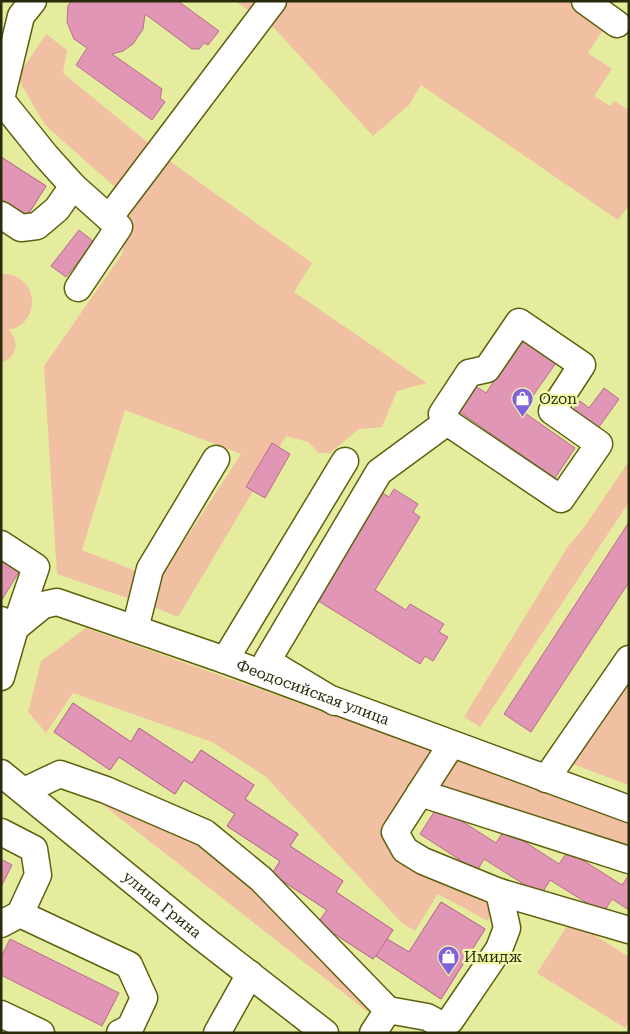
<svg xmlns="http://www.w3.org/2000/svg" width="630" height="1034" font-family="'Roboto Serif',serif">
	<rect width="100%" height="100%" fill="#e5ec9e"/>
	<g fill="#f1c0a3">
		<polygon points="235,1 572,1 606,25 588,53 612,69 594,96 610,106 614,101 629,110 629,205 618,220 421,85 409,105 373,136 275,29"/>
		<polygon points="46,34 67,50 63,73 174,164 312,263 294,292 427,383 397,391 382,427 359,429 330,453 319,453 308,442 286,436 178,617 151,606 161,577 241,454 125,410 82,550 136,571 130,599 57,574 44,366 122,254 133,203 45,125 17,77"/>
		<path d="M1,274C38,272 44,322 9,330C20,342 17,357 1,363Z"/>
		<polygon points="629,461 629,502 480,727 464,717 568,546 583,529"/>
		<polygon points="86,628 437,752 397,859 492,906 488,921 438,894 415,931 402,923 265,776 212,742 73,693 46,733 28,712 41,661"/>
		<polygon points="629,676 629,785 567,762"/>
		<polygon points="451,758 629,821 629,853 430,789"/>
		<polygon points="84,790 203,842 257,890 355,989 373,1016"/>
		<polygon points="571,920 629,957 629,1021 625,1028 537,973"/>
	</g>
	<g fill="#e296b6" stroke="#b56e8d">
		<polygon points="71,1 178,1 219,31 208,45 204,43 199,49 192,49 145,14 143,29 133,44 123,51 112,54 162,89 160,98 165,102 152,120 76,65 87,48 74,39 67,22 68,6"/>
		<polygon points="1,157 46,186 27,216 1,199"/>
		<polygon points="1,157 46,186 27,216 1,199"/>
		<polygon points="79,230 94,242 66,277 51,266"/>
		<polygon points="522,340 556,363 522,411 575,448 555,478 457,410 474,385 486,393"/>
		<polygon points="604,388 619,399 596,431 571,413 580,401 589,408"/>
		<polygon points="272,443 290,454 265,498 246,487"/>
		<polygon points="394,489 418,504 413,512 420,517 375,590 406,610 410,604 444,624 439,632 448,637 433,661 425,656 420,664 315,599 381,492 389,497"/>
		<polygon points="629,522 629,582 531,732 504,714"/>
		<polygon points="1,561 19,572 1,601"/>
		<polygon points="73,703 131,742 139,728 192,763 201,750 254,785 245,799 298,834 290,846 343,881 336,892 393,930 373,959 318,923 327,910 272,874 280,861 227,826 235,814 184,780 175,794 119,757 110,770 54,732"/>
		<polygon points="73,703 131,742 139,728 192,763 201,750 254,785 245,799 298,834 290,846 343,881 336,892 393,930 387,939 409,952 441,902 485,929 441,999 376,956 373,959 318,923 327,910 272,874 280,861 227,826 235,814 184,780 175,794 119,757 110,770 54,732"/>
		<polygon points="438,806 496,843 505,829 559,864 568,851 622,885 629,875 629,910 612,899 603,913 550,880 541,895 484,859 477,871 420,834"/>
		<polygon points="1,859 12,865 1,887"/>
		<polygon points="441,902 485,929 441,999 376,956 387,939 409,952"/>
		<polygon points="10,939 119,993 102,1026 1,975 1,957"/>
	</g>
	<g fill="none" stroke-linecap="round" stroke-linejoin="round">
		<defs>
			<g id="minor">
				<polyline points="585,1 617,24"/>
				<polyline points="1,99 21,16 33,1"/>
				<polyline points="1,100 46,156 73,186 57,209 37,226 21,228 1,215"/>
				<polyline points="73,186 119,227 78,288"/>
				<polyline points="109,218 273,1"/>
				<polyline points="1,544 36,567 15,628 1,677"/>
				<path id="s1" d="M1,620L15,628L43,605L57,602L225,660L629,809"/>
				<polyline points="135,629 150,569 216,459"/>
				<polyline points="225,660 345,461"/>
				<polyline points="335,702 267,661 379,472 447,422 442,414 469,373 487,369 519,322 582,365 552,411 599,444 561,499 447,422"/>
				<path id="s2" d="M1,773L199,935L325,1033"/>
				<polyline points="546,779 629,659"/>
				<polyline points="24,791 60,774 106,790 205,833 261,879 388,1010 373,1033"/>
				<polyline points="420,793 629,860"/>
				<polyline points="1,832 34,849 38,875 20,914"/>
				<polyline points="499,892 629,930"/>
				<polyline points="1,924 20,914 129,965 144,998 130,1028 120,1033"/>
				<polyline points="388,1010 427,1017 440,1024 450,1021 499,949 507,928 499,892 423,861 405,850 395,832 451,745"/>
				<polyline points="1,1014 41,1033"/>
				<polyline points="217,1033 250,974"/>
			</g>
		</defs>
		<use href="#minor" stroke="#5d610e" stroke-width="29"/>
		<use href="#minor" stroke="#fff" stroke-width="26"/>
	</g>
	<defs>
		<symbol id="shop-pin" viewBox="-11 -11 22 30"><path d="M0 17L-7.5 6A9.5 9.5 0 1 1 7.5 6Z" fill="#8160db" stroke="#f2f9ab"/><path d="M-5-2.5h2.3a2.7 3.5 0 0 1 5.4 0H5L5.5 6h-11ZM-1.5-2.5h3a1.5 2.3 0 0 0-3 0Z" fill="#fff"/></symbol>
	</defs>
	<g fill-rule="evenodd">
		<use href="#shop-pin" x="510" y="386" width="25" height="34"/>
		<use href="#shop-pin" x="436" y="944" width="25" height="34"/>
	</g>
	<g text-anchor="middle" stroke-width="4.5" stroke-linejoin="round" paint-order="stroke">
		<g font-size="15" fill="#292b0b" stroke="#f2f9ab" text-anchor="start">
			<text x="539" y="404">Ozon</text>
			<text x="464" y="962">Имидж</text>
		</g>
		<g font-size="15" fill="#292b0b" stroke="#f2f9ab">
			<text dy="5" stroke="none"><textPath href="#s1" startOffset="338">Феодосийская улица</textPath></text>
			<text dy="5" stroke="none"><textPath href="#s2" startOffset="208">улица Грина</textPath></text>
		</g>
	</g>
	<rect width="630" height="1034" fill="none" stroke="#292b0b" stroke-width="5"/>
</svg>
